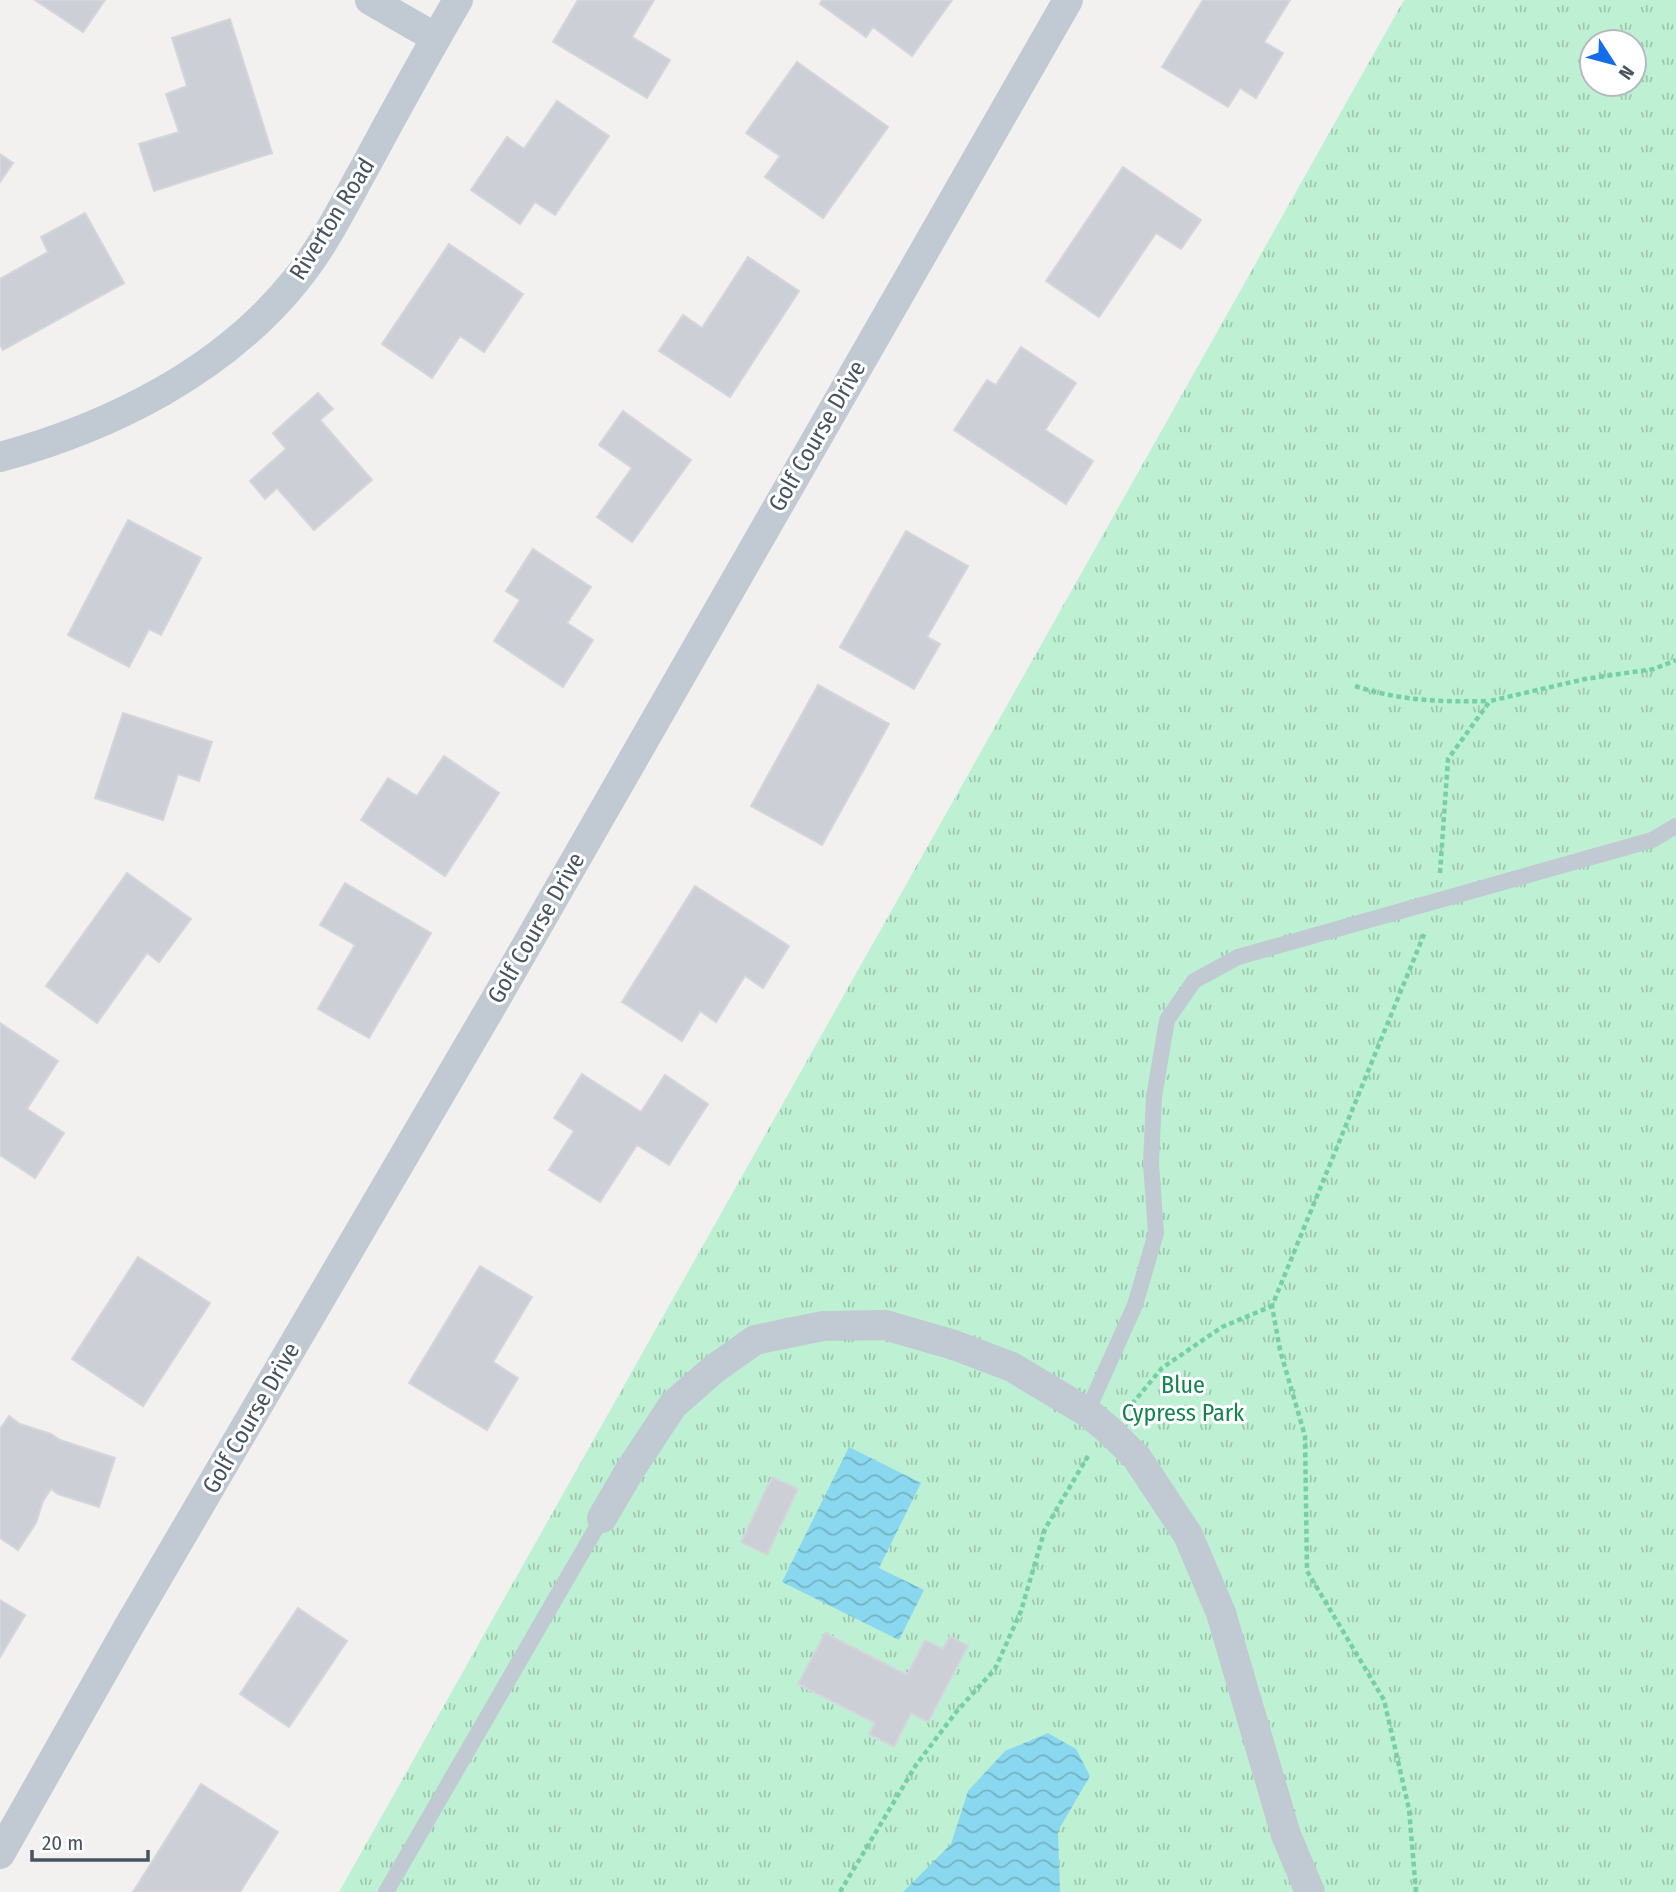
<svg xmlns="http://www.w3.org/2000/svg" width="1676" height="1892" font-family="'Fira Sans Condensed',sans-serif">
	<defs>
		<pattern id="park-tufts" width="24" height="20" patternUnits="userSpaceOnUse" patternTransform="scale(1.75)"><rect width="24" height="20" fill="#bef1d3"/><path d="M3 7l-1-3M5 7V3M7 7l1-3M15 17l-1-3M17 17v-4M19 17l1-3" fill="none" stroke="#9cc6ae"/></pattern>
		<pattern id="water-waves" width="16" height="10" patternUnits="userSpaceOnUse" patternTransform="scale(1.75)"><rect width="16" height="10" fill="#8ad8ef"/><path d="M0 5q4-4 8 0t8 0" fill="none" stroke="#73b2c5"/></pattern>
	</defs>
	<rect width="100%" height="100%" fill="#f3f0f0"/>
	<path fill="url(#park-tufts)" fill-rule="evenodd" d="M1404,0H1676V1892H339ZM1592,42H1634V84H1592Z"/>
	<g fill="url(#water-waves)">
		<polygon points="849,1447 921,1483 879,1568 924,1590 899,1640 782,1582"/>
		<polygon points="1048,1733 1076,1749 1090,1776 1058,1831 1060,1892 903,1892 951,1844 968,1791 1005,1751"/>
	</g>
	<g fill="#cccfd5" stroke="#d4d6dc" stroke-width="2">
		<polygon points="35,0 105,0 83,32"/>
		<polygon points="578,0 654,0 632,37 670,60 647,98 553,42"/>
		<polygon points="822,0 952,0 912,56 873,27 866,37 820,4"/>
		<polygon points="1203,0 1290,0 1264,42 1283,53 1256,98 1240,88 1228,107 1162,67"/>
		<polygon points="230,19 272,153 154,191 139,144 179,132 166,94 187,86 172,38"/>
		<polygon points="797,62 888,127 823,218 765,177 780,156 746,133"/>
		<polygon points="557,101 609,136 555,215 535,202 520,224 471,190 507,137 524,149"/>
		<polygon points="0,154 13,163 0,182"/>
		<polygon points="1123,167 1201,220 1181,249 1156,233 1099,317 1046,281"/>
		<polygon points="85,213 124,283 3,350 0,345 0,279 48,252 41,237"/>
		<polygon points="449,244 523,294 484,352 460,336 432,378 382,344"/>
		<polygon points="748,257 799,291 730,397 659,351 683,315 702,328"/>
		<polygon points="1021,347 1076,383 1045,430 1093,461 1066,504 954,430 987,380 996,385"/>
		<polygon points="318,393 333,409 320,420 372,480 314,530 277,488 265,499 250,481 286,449 273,433"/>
		<polygon points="623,411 691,460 632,542 597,517 632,468 599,445"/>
		<polygon points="128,520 201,558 161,635 149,629 129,667 68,635"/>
		<polygon points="906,531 968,566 927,637 940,644 914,689 840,647"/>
		<polygon points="533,549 591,587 567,623 593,640 563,687 494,641 520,600 506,591"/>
		<polygon points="818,685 889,724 822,845 751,806"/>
		<polygon points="123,713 212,742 199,781 178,774 163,820 95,798"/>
		<polygon points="444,756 499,793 445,876 361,820 388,778 417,796"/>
		<polygon points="127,873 191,919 159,962 147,953 97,1023 46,986"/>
		<polygon points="345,883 431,933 369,1038 318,1009 355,945 320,925"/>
		<polygon points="695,886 789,946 763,988 745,976 716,1022 700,1011 682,1041 622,1002"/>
		<polygon points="0,1023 58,1061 27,1109 64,1133 35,1178 0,1155"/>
		<polygon points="582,1074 641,1112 665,1075 708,1104 669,1165 637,1145 600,1202 549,1170 574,1131 554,1118"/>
		<polygon points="138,1257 210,1303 143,1406 72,1359"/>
		<polygon points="480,1266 532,1297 493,1362 518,1378 487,1430 409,1383"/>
		<polygon points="9,1416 20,1424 51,1434 60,1440 115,1458 99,1507 58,1494 51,1489 43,1501 36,1523 18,1550 0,1538 0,1429"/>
		<polygon points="772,1477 798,1489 767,1555 741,1542"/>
		<polygon points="0,1600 25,1615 0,1657"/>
		<polygon points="298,1608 347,1641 289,1727 240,1694"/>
		<polygon points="825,1633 907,1675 925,1640 943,1649 950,1636 968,1646 928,1722 911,1713 894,1747 869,1734 875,1723 798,1684"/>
		<polygon points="201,1784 278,1832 240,1892 133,1892"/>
	</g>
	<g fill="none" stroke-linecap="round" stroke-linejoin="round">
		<g stroke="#75d1a5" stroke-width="4.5" stroke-dasharray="5 3.5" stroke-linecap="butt">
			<path d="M1355,686C1401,701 1441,702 1489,701"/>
			<polyline points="1440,873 1448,759 1490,701 1585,679 1654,669 1676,660"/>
			<polyline points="1132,1404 1162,1368 1222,1327 1272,1306"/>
			<polyline points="840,1892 916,1765 957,1711 995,1669 1021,1611 1045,1529 1088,1456"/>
			<polyline points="1416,1892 1409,1809 1384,1700 1307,1571 1305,1436 1280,1350 1272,1306 1425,932"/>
		</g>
		<g stroke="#c1cad2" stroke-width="16">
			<polyline points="1087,1412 1135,1305 1156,1233 1151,1164 1154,1097 1167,1020 1194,981 1238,957 1652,840 1676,826"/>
			<polyline points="386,1892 602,1518"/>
		</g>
		<g stroke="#c1cad2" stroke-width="30">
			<polyline points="370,0 436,38"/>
			<path d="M0,457C111,427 223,371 296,280C324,246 343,206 365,167C395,111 426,55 458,0"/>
			<polyline points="602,1518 630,1470 673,1405 714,1369 755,1340 823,1326 885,1325 954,1345 1012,1367 1087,1412 1110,1431 1137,1458 1188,1535 1221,1613 1286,1835 1310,1892"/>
			<polyline points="0,1854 129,1626 494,1002 1068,0"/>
		</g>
	</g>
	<g text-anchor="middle" stroke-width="6" stroke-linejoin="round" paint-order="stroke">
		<g font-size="24" fill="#47535f" stroke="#fff">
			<text transform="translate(332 219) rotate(-58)" y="8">Riverton Road</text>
			<text transform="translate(817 436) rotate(-60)" y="8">Golf Course Drive</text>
			<text transform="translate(536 928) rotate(-60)" y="8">Golf Course Drive</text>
			<text transform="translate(251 1418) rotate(-60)" y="8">Golf Course Drive</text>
		</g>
		<g font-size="24" fill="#14844f" stroke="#fff">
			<text x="1183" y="1393">Blue<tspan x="1183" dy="28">Cypress Park</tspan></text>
		</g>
	</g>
	<g transform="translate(1613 63) rotate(126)"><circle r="33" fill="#ffffff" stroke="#b5babf" stroke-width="2"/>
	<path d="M0-5L12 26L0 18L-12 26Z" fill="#136cea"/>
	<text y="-10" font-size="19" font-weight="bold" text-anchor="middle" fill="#47535f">N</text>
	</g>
	<path d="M32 1850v10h116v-10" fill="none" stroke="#47535f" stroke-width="3.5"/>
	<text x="42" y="1850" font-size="21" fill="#47535f" stroke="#ffffff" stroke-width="5" paint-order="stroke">20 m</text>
</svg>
